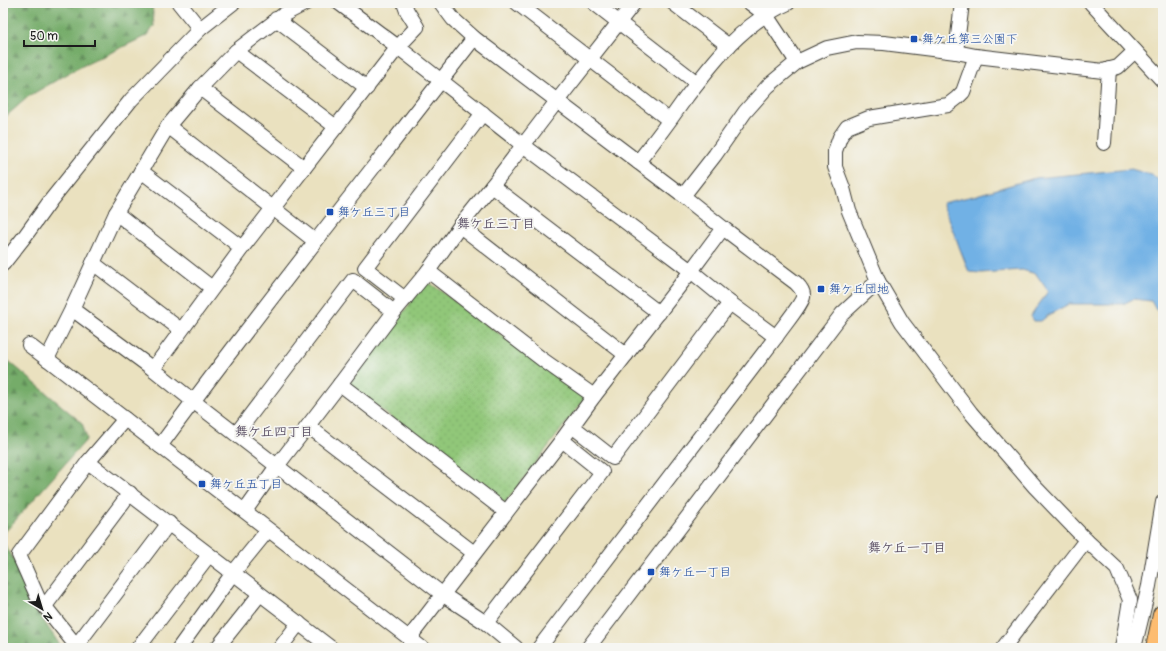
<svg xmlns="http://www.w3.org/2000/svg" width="1166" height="651" font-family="Pangolin,'Klee One',sans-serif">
	<defs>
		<pattern id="forest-firs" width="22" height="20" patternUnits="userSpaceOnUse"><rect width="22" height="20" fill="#74ac69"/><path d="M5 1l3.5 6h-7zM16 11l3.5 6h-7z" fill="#5e8b56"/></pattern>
		<pattern id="park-dots" width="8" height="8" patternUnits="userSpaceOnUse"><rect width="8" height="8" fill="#91c779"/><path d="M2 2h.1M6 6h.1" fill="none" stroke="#7caa68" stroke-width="1.8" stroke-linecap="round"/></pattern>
	</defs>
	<rect width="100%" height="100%" fill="#f6f6f2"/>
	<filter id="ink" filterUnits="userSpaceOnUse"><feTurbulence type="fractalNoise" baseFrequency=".025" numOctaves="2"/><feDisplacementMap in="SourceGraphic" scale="8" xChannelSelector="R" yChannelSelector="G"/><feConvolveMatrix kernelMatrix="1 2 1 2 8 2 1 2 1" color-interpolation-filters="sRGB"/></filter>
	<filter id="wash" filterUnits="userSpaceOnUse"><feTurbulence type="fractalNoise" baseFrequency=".012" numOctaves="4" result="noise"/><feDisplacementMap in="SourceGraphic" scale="16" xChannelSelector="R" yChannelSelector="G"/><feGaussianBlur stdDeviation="0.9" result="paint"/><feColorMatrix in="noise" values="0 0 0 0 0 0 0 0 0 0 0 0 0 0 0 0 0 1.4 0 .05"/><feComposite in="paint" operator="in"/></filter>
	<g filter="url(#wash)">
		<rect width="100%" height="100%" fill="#eae1bf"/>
		<g fill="url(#forest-firs)" stroke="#486442">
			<polygon points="3,3 152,3 154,26 148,35 76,69 29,96 3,119"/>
			<polygon points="4,357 82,423 87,439 5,532 4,544 21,571 41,617 62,648 3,648 3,358"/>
		</g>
		<polygon fill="url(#park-dots)" stroke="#56724a" points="427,281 586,397 505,503 348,385"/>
		<polygon fill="#71b1e5" stroke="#466680" points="1131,169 1152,175 1163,183 1163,308 1156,310 1151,301 1133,299 1123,304 1069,304 1050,314 1041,321 1034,321 1031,316 1048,291 1036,274 1022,270 981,273 969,272 942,203 973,196 1035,178"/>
	</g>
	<g filter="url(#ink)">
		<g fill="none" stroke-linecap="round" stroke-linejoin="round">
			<defs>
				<g id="minor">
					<polyline points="179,3 200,29"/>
					<polyline points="339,3 398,47 523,145 691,271 730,303 776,337"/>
					<path d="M441,3L453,19L474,38L683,196L723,228L796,283C800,287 804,292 803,297C802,304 781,329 776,337L539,648"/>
					<polyline points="517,3 669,120"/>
					<polyline points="594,3 697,83"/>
					<polyline points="673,3 729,46"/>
					<polyline points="750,3 766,15 797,62"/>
					<polyline points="1091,3 1163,81"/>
					<polyline points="276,19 367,88"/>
					<polyline points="236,51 336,127"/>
					<polyline points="956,52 962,3"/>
					<polyline points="976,56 963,92 957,98 948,105 869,118 847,127 840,137 835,151 835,167 843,188 849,211 878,281 902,322 971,413 1035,487 1086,540 1117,569 1130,600 1122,648"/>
					<polyline points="200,88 304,168"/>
					<polyline points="168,126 315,241"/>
					<polyline points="1104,143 1109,69"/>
					<path d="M638,162C653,143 668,123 682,103C711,64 742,23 788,3"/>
					<polyline points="141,171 242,248"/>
					<polyline points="492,186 659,313"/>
					<polyline points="683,196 715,155 745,112 768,86 797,62 827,48 857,42 884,43 956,52 976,56 1103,71 1118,67 1135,51"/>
					<polyline points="116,213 212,288"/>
					<polyline points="460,226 626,355"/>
					<polyline points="93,263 181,330"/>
					<polyline points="3,264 25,236 51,200 131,100 200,29 233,3"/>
					<polyline points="428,271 543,360 594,396"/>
					<polyline points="405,299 365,268 483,113"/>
					<polyline points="72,309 153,369 193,401 442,594 486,623 516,648"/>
					<polyline points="29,345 422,648"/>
					<polyline points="47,359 72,309 116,213 168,126 200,88 236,51 283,15 306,3"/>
					<polyline points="153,369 242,248 398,47 417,27 407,11 404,3"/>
					<polyline points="340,384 506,512"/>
					<polyline points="308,426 474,553"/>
					<polyline points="572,426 613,458 730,303"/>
					<polyline points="236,434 353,280 394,312"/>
					<path d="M160,446C261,308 369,174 474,38"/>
					<polyline points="88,462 331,648"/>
					<polyline points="245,511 277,466 340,384 394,312 428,271 460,226 492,186 557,101 634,3"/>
					<polyline points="45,606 130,493"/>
					<polyline points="486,623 602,472 562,440"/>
					<polyline points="76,646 169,523"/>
					<polyline points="78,648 38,598 19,555 88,462 125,419"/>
					<polyline points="138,648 209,555"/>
					<polyline points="179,648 233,573 268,530"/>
					<polyline points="217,648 260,594"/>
					<polyline points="280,648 299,623"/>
					<polyline points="409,648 413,641 413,633 562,440 594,396 691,271 723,228"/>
					<polyline points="588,648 842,314 878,281"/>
					<polyline points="1003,648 1086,540"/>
					<polyline points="1134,648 1149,586 1163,502"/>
				</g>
				<polyline id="highway" points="1156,648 1163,615"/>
			</defs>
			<use href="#minor" stroke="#3b3a34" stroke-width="16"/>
			<use href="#highway" stroke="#3b3a34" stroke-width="22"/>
			<use href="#minor" stroke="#fff" stroke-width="14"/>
			<use href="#highway" stroke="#fdbc6f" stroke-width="20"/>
		</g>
	</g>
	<g fill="#1a4fb4" stroke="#f6f6f2" stroke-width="1.5">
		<rect x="910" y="35" width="8" height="8" rx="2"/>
		<rect x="326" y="208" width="8" height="8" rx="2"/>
		<rect x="817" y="285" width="8" height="8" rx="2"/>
		<rect x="198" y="480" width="8" height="8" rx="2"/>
		<rect x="647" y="568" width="8" height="8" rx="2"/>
	</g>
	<g text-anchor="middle" stroke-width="3.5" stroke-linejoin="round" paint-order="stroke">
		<g font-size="12" fill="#164399" stroke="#f6f6f2" text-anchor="start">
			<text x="922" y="43">舞ケ丘第三公園下</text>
			<text x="338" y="216">舞ケ丘三丁目</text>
			<text x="829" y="293">舞ケ丘団地</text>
			<text x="210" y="488">舞ケ丘五丁目</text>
			<text x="659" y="576">舞ケ丘一丁目</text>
		</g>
		<g font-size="13" font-weight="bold" fill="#5a4f64" stroke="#f6f6f2">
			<text x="496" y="228">舞ケ丘三丁目</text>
			<text x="274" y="436">舞ケ丘四丁目</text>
			<text x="907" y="552">舞ケ丘一丁目</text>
		</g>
	</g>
	<rect width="1166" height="651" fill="none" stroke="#f6f6f2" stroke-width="16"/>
	<g transform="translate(42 609) rotate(142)" stroke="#f6f6f2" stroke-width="3" paint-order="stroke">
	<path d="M0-3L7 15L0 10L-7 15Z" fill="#1c1c1c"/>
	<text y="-6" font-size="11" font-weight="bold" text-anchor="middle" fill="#1c1c1c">N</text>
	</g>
	<path d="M24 40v6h71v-6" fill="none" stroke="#1c1c1c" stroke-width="2"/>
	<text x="30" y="40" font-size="12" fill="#1c1c1c" stroke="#f6f6f2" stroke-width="3" paint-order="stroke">50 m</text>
</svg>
